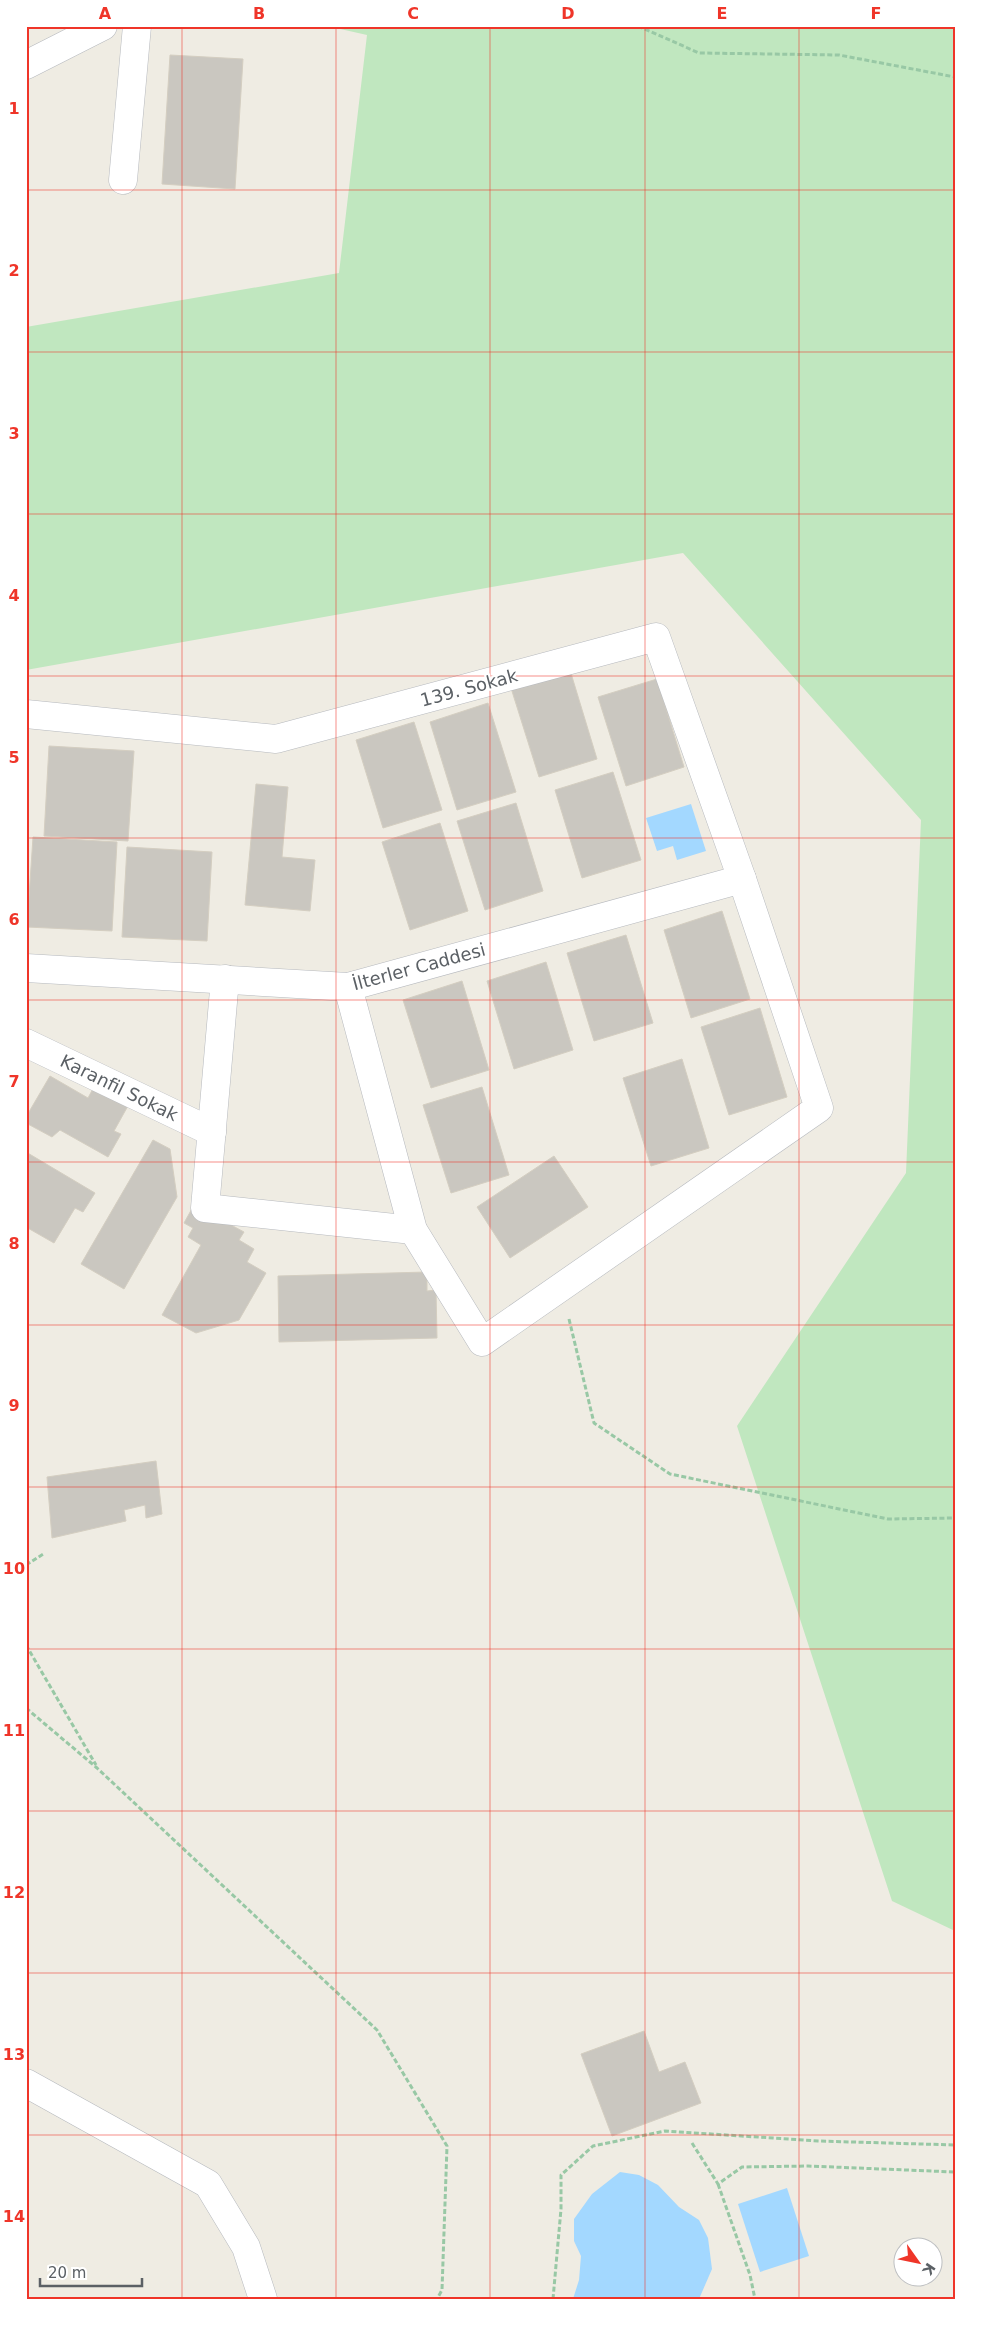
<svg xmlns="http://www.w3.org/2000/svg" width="981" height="2325" font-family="'DejaVu Sans',sans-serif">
	<rect width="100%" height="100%" fill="#efece3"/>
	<polygon fill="#c0e7bf" points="327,26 955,26 955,1931 892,1901 737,1426 906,1173 921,820 683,553 26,670 26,327 339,273 367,35"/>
	<g fill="#a3d8ff">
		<polygon points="691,804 706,851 677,860 673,846 657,851 646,818"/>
		<polygon points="620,2172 639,2175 658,2185 679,2207 699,2220 708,2238 712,2269 699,2299 573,2299 579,2280 581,2256 574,2241 574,2219 592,2194"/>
		<polygon points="787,2188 809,2256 760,2272 738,2204"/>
	</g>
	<g fill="#cac7c0" stroke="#d4cec1">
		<polygon points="170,55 243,59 235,189 162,184"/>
		<polygon points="570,670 597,759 539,777 511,688"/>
		<polygon points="657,679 684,767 626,786 598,697"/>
		<polygon points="488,703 516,792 457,810 430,722"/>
		<polygon points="414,722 442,810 383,828 356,740"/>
		<polygon points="49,746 134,751 128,841 44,836"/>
		<polygon points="613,772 641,860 582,878 555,790"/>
		<polygon points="256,784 288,787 282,857 315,860 310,911 245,905"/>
		<polygon points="516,803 543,891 485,910 457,821"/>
		<polygon points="440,823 468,911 410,930 382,842"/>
		<polygon points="33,837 117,842 112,931 27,927"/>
		<polygon points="127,847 212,852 207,941 122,937"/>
		<polygon points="722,911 750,999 691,1018 664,930"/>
		<polygon points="626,935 653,1023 594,1041 567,953"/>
		<polygon points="546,962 573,1050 514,1069 487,981"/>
		<polygon points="462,981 489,1070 431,1088 403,1000"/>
		<polygon points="760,1008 787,1097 729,1115 701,1027"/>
		<polygon points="682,1059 709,1148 651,1166 623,1078"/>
		<polygon points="50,1076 88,1098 95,1085 129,1104 114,1131 121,1134 108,1157 60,1130 52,1137 26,1123 26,1117"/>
		<polygon points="482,1087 509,1175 451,1193 423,1105"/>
		<polygon points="153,1140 170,1149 177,1197 124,1289 81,1264"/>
		<polygon points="26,1152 95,1193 83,1212 75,1208 54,1243 26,1227"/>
		<polygon points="554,1156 588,1207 510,1258 477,1207"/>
		<polygon points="194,1205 244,1232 239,1240 254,1249 247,1262 266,1273 239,1320 196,1333 162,1315 201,1245 188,1237 193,1228 184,1223"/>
		<polygon points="427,1272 427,1291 436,1290 437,1338 279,1342 278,1276"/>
		<polygon points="156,1461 162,1514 146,1518 145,1505 124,1510 126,1521 52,1538 47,1477"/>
		<polygon points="644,2031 659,2072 685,2062 701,2103 612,2136 581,2054"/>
	</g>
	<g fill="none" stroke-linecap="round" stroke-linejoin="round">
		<defs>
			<g id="minor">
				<polyline points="26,65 103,26"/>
				<polyline points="123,180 137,26"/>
				<polyline points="26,714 276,739 656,637 742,879 819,1108 482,1342 413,1230 348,987"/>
				<polyline points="26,968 348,987 742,879"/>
				<polyline points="225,979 205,1208 413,1230"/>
				<polyline points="26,1043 212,1132"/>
				<polyline points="26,2083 208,2184 246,2247 263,2299"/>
			</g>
		</defs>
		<use href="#minor" stroke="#b6b9be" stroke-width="29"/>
		<g stroke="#98c8a5" stroke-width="3" stroke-dasharray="5 2.5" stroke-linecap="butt">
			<polyline points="638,26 699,53 839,55 955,77"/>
			<polyline points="569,1319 594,1423 670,1474 888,1519 955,1518"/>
			<polyline points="26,1565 45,1553"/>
			<polyline points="26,1645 96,1765"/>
			<polyline points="26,1708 97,1768 377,2030 447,2146 442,2290 437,2299"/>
			<polyline points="692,2143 718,2184 742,2167 808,2166 955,2172"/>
			<polyline points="718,2184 750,2275 755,2299"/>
			<polyline points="553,2299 561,2209 561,2175 593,2146 665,2131 818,2141 955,2145"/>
		</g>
		<use href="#minor" stroke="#fff" stroke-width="28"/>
	</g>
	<path fill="none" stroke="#ef3529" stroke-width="1" stroke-opacity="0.55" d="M182,26V2299M336,26V2299M490,26V2299M645,26V2299M799,26V2299M26,190H955M26,352H955M26,514H955M26,676H955M26,838H955M26,1000H955M26,1162H955M26,1325H955M26,1487H955M26,1649H955M26,1811H955M26,1973H955M26,2135H955"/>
	<g text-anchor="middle" stroke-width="4.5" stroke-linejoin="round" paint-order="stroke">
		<g font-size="18" fill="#5b6065" stroke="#fff">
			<text transform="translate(469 688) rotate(-15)" y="6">139. Sokak</text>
			<text transform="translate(419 967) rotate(-15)" y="6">İlterler Caddesi</text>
			<text transform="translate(119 1088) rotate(26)" y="6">Karanfil Sokak</text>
		</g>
	</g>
	<rect width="981" height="2325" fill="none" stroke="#ffffff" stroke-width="55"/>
	<g transform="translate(918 2262) rotate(123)"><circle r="24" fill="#ffffff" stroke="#bdbfc1"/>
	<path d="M0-4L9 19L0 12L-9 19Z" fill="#ef3529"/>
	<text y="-8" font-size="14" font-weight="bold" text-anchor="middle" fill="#5b6065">K</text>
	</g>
	<path d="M40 2278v8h102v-8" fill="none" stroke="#5b6065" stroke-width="2.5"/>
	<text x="48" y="2278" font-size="15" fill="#5b6065" stroke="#ffffff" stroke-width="4" paint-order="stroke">20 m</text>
	<rect x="28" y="28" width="926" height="2270" fill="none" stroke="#ef3529" stroke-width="2"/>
	<g font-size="16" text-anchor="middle" font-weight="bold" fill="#ef3529">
		<text x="105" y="19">A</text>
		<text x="259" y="19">B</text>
		<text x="413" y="19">C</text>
		<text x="568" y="19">D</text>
		<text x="722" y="19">E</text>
		<text x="876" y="19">F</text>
		<text x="14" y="114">1</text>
		<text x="14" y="276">2</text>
		<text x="14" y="439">3</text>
		<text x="14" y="601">4</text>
		<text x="14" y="763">5</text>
		<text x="14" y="925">6</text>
		<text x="14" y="1087">7</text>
		<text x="14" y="1249">8</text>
		<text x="14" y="1411">9</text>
		<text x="14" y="1574">10</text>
		<text x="14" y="1736">11</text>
		<text x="14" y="1898">12</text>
		<text x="14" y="2060">13</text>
		<text x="14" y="2222">14</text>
	</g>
</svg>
